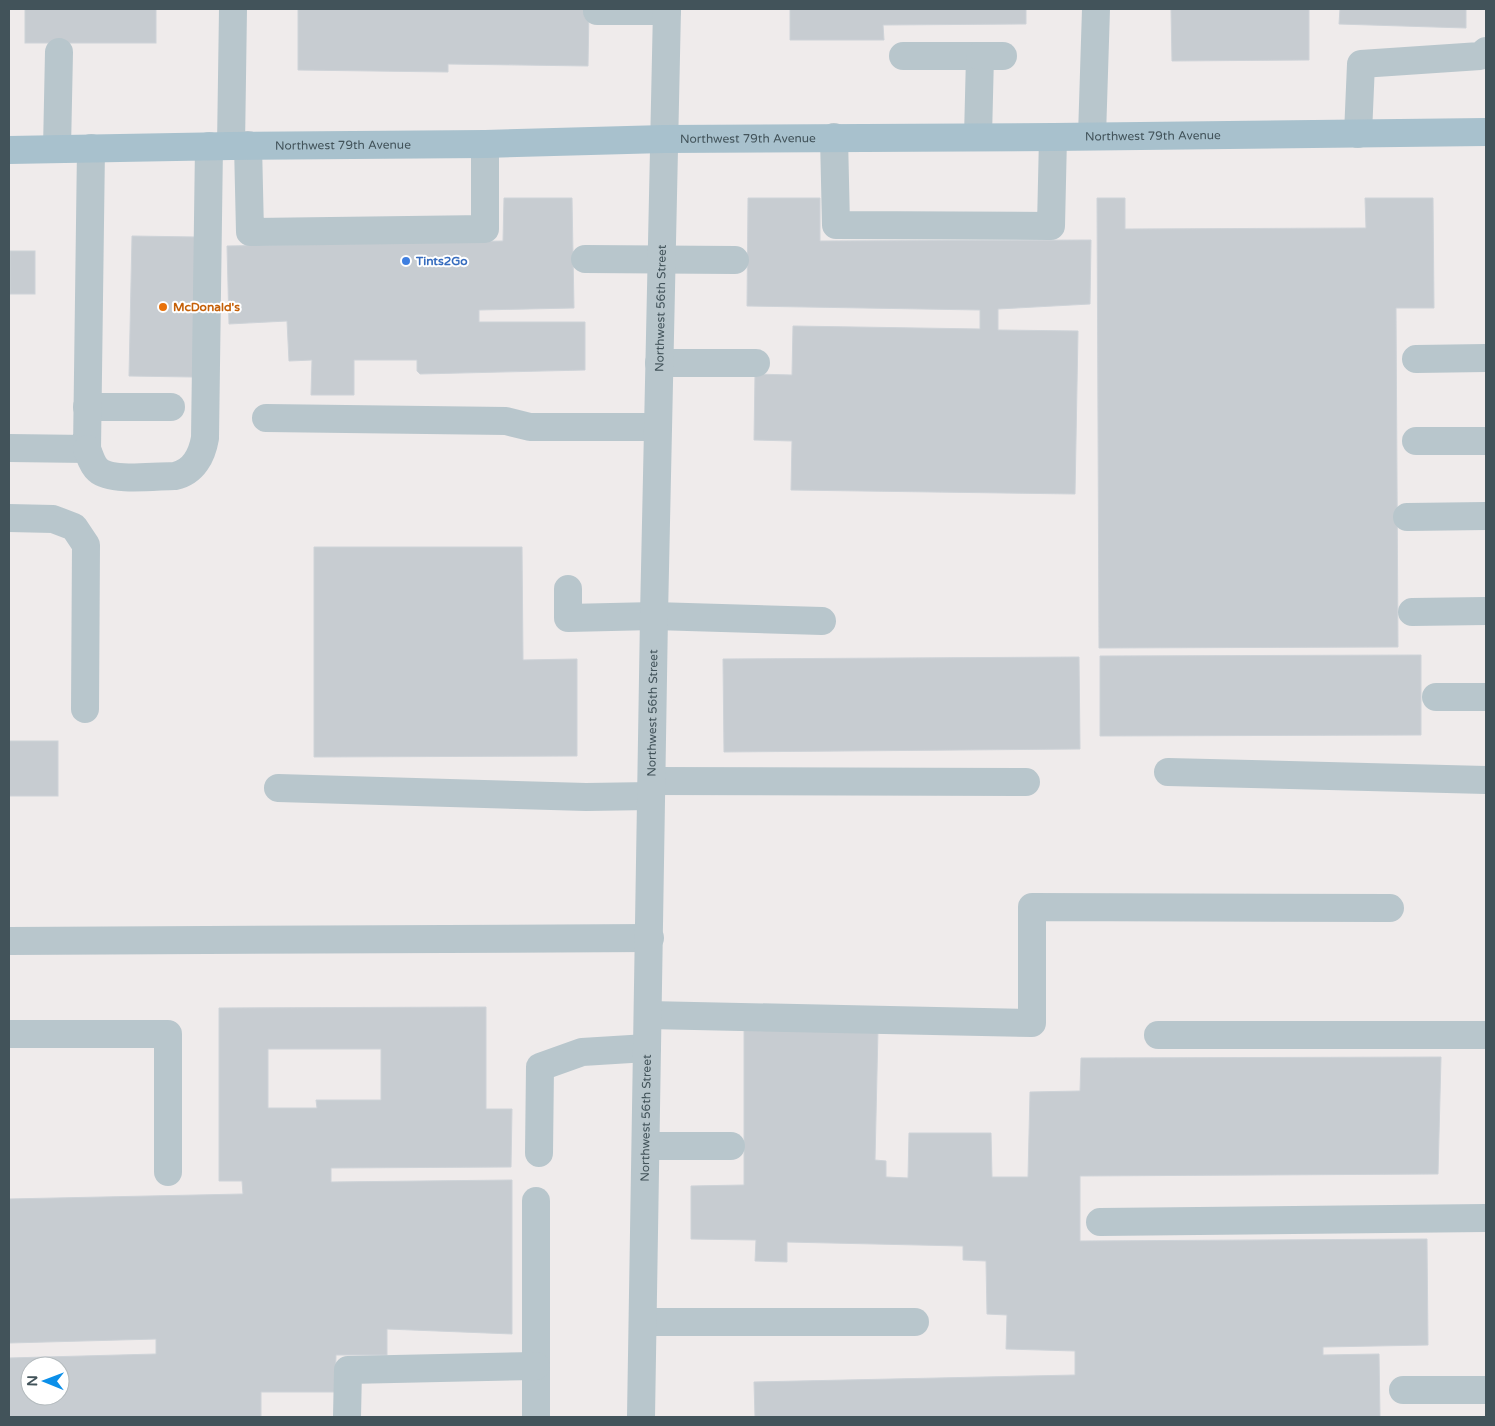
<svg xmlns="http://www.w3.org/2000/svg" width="1495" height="1426" font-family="'Varela Round',sans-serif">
	<rect width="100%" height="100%" fill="#efebeb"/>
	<g fill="#c7ccd1" stroke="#ced3d8" fill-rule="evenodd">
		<rect x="25" y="9" width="131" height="34"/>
		<polygon points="298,9 589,9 588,66 448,64 448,72 298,70"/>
		<polygon points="790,9 1026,9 1026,24 883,25 884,40 790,40"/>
		<polygon points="1171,9 1309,9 1309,60 1172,61"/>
		<polygon points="1340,9 1466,9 1466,28 1339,24"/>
		<polygon points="504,198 572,198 574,308 479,310 479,322 585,322 585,370 420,374 417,371 417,360 354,360 354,395 311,395 312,360 289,361 287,321 229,324 227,246 503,241"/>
		<polygon points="748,198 820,198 820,241 1091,240 1090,304 998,309 998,330 1078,331 1075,494 791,490 792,441 754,440 755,374 792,375 793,326 980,329 980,310 747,306"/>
		<polygon points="1097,198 1125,198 1125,229 1366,228 1365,198 1433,198 1434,308 1396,308 1398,647 1099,648"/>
		<polygon points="132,236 196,237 193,377 129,376"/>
		<rect x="10" y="251" width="25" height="43"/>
		<polygon points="314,547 522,547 523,660 577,659 577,756 314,757"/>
		<polygon points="1421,655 1421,735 1100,736 1100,656"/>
		<polygon points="1079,657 1080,749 724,752 723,659"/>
		<rect x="9" y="741" width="49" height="55"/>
		<path d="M486,1007V1109H512L511,1167L331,1168V1182L512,1180V1334L387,1329V1355H336L335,1392H261V1417H9V1358L156,1354V1339L9,1343V1199L243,1194L242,1181H219V1008ZM268,1049H381V1100H316L317,1108H268ZM30,1366H60V1396H30Z"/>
		<polygon points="744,1025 878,1029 875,1160 886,1161 886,1177 908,1178 909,1133 991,1133 992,1177 1028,1177 1030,1092 1080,1091 1081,1058 1441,1057 1438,1174 1080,1176 1080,1241 1427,1239 1428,1345 1323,1347 1323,1355 1379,1354 1380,1417 755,1417 754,1382 1075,1375 1075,1351 1006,1349 1007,1315 987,1314 986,1261 963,1260 963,1246 787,1242 787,1262 755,1261 756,1240 691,1239 691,1186 744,1185"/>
	</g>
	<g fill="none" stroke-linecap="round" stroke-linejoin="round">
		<g stroke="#b8c6cc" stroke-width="28">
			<polyline points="597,11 667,11"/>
			<polyline points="903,56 980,56 978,137"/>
			<polyline points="980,56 1003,56"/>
			<polyline points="1358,134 1361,64 1480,56 1486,51"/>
			<polyline points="1092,136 1096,9"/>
			<polyline points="834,137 836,225 1051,226 1053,137"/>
			<polyline points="248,145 250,232 485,229 485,144"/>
			<polyline points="231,146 233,9"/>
			<polyline points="57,149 59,52"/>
			<polyline points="585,259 735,260"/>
			<polyline points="1416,359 1486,358"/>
			<polyline points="659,363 756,363"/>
			<polyline points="87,407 171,407"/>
			<polyline points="266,418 506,421 530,427 658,427"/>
			<polyline points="1416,441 1486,441"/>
			<polyline points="9,448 87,449 91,148"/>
			<path d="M87,449C90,456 92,465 98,470C111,482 157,476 175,476C194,472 202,455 205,438L209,146"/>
			<polyline points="1407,517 1486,516"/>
			<polyline points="9,518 53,519 74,527 86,545 85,709"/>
			<polyline points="568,589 568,618 654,616 822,621"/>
			<polyline points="1412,612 1486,611"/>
			<polyline points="1436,697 1486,697"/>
			<polyline points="1168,772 1486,780"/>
			<polyline points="652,781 1026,782"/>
			<polyline points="278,788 586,797 651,796"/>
			<polyline points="9,941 650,938"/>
			<polyline points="648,1015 1032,1023 1032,907 1390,908"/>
			<polyline points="9,1034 168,1034 168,1172"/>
			<polyline points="1158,1035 1486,1035"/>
			<polyline points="646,1146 731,1146"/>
			<polyline points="539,1153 540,1067 582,1052 647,1048"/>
			<polyline points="536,1201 536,1417"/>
			<polyline points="1100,1222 1486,1218"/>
			<polyline points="643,1322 915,1322"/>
			<polyline points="1403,1390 1486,1390"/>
			<polyline points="347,1417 348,1370 536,1366"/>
			<path id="s1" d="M641,1417L654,616L667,9"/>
		</g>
		<path stroke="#a8c1cd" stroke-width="28" id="s2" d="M9,150L231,146L485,144L664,139L1053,137L1486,132"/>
	</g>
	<circle fill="#3f7fe0" stroke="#fff" stroke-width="2" cx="406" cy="261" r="5"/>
	<circle fill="#e8710a" stroke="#fff" stroke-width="2" cx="163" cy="307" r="5"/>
	<g text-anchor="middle" stroke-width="4" stroke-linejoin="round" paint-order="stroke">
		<g font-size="12" fill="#42535a" stroke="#fff">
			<text dy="4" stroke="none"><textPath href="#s2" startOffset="1144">Northwest 79th Avenue</textPath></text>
			<text dy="4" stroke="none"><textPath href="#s2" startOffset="739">Northwest 79th Avenue</textPath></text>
			<text dy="4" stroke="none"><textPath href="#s2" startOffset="334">Northwest 79th Avenue</textPath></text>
			<text dy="4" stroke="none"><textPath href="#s1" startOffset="1109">Northwest 56th Street</textPath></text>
			<text dy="4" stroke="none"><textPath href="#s1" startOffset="704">Northwest 56th Street</textPath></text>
			<text dy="4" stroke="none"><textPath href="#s1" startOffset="299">Northwest 56th Street</textPath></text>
		</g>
		<g font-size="12" font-weight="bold" fill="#366cbe" stroke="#fff" text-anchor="start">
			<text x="416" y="265">Tints2Go</text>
		</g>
		<g font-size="12" font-weight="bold" fill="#c56008" stroke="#fff" text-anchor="start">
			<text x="173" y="311">McDonald's</text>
		</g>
	</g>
	<rect width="1495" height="1426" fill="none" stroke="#42535a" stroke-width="20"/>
	<g transform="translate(45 1381) rotate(271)"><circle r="24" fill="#ffffff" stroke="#b3babd"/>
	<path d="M0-4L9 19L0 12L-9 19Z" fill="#0b8fe9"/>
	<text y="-8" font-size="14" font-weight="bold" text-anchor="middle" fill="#42535a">N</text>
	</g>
</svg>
